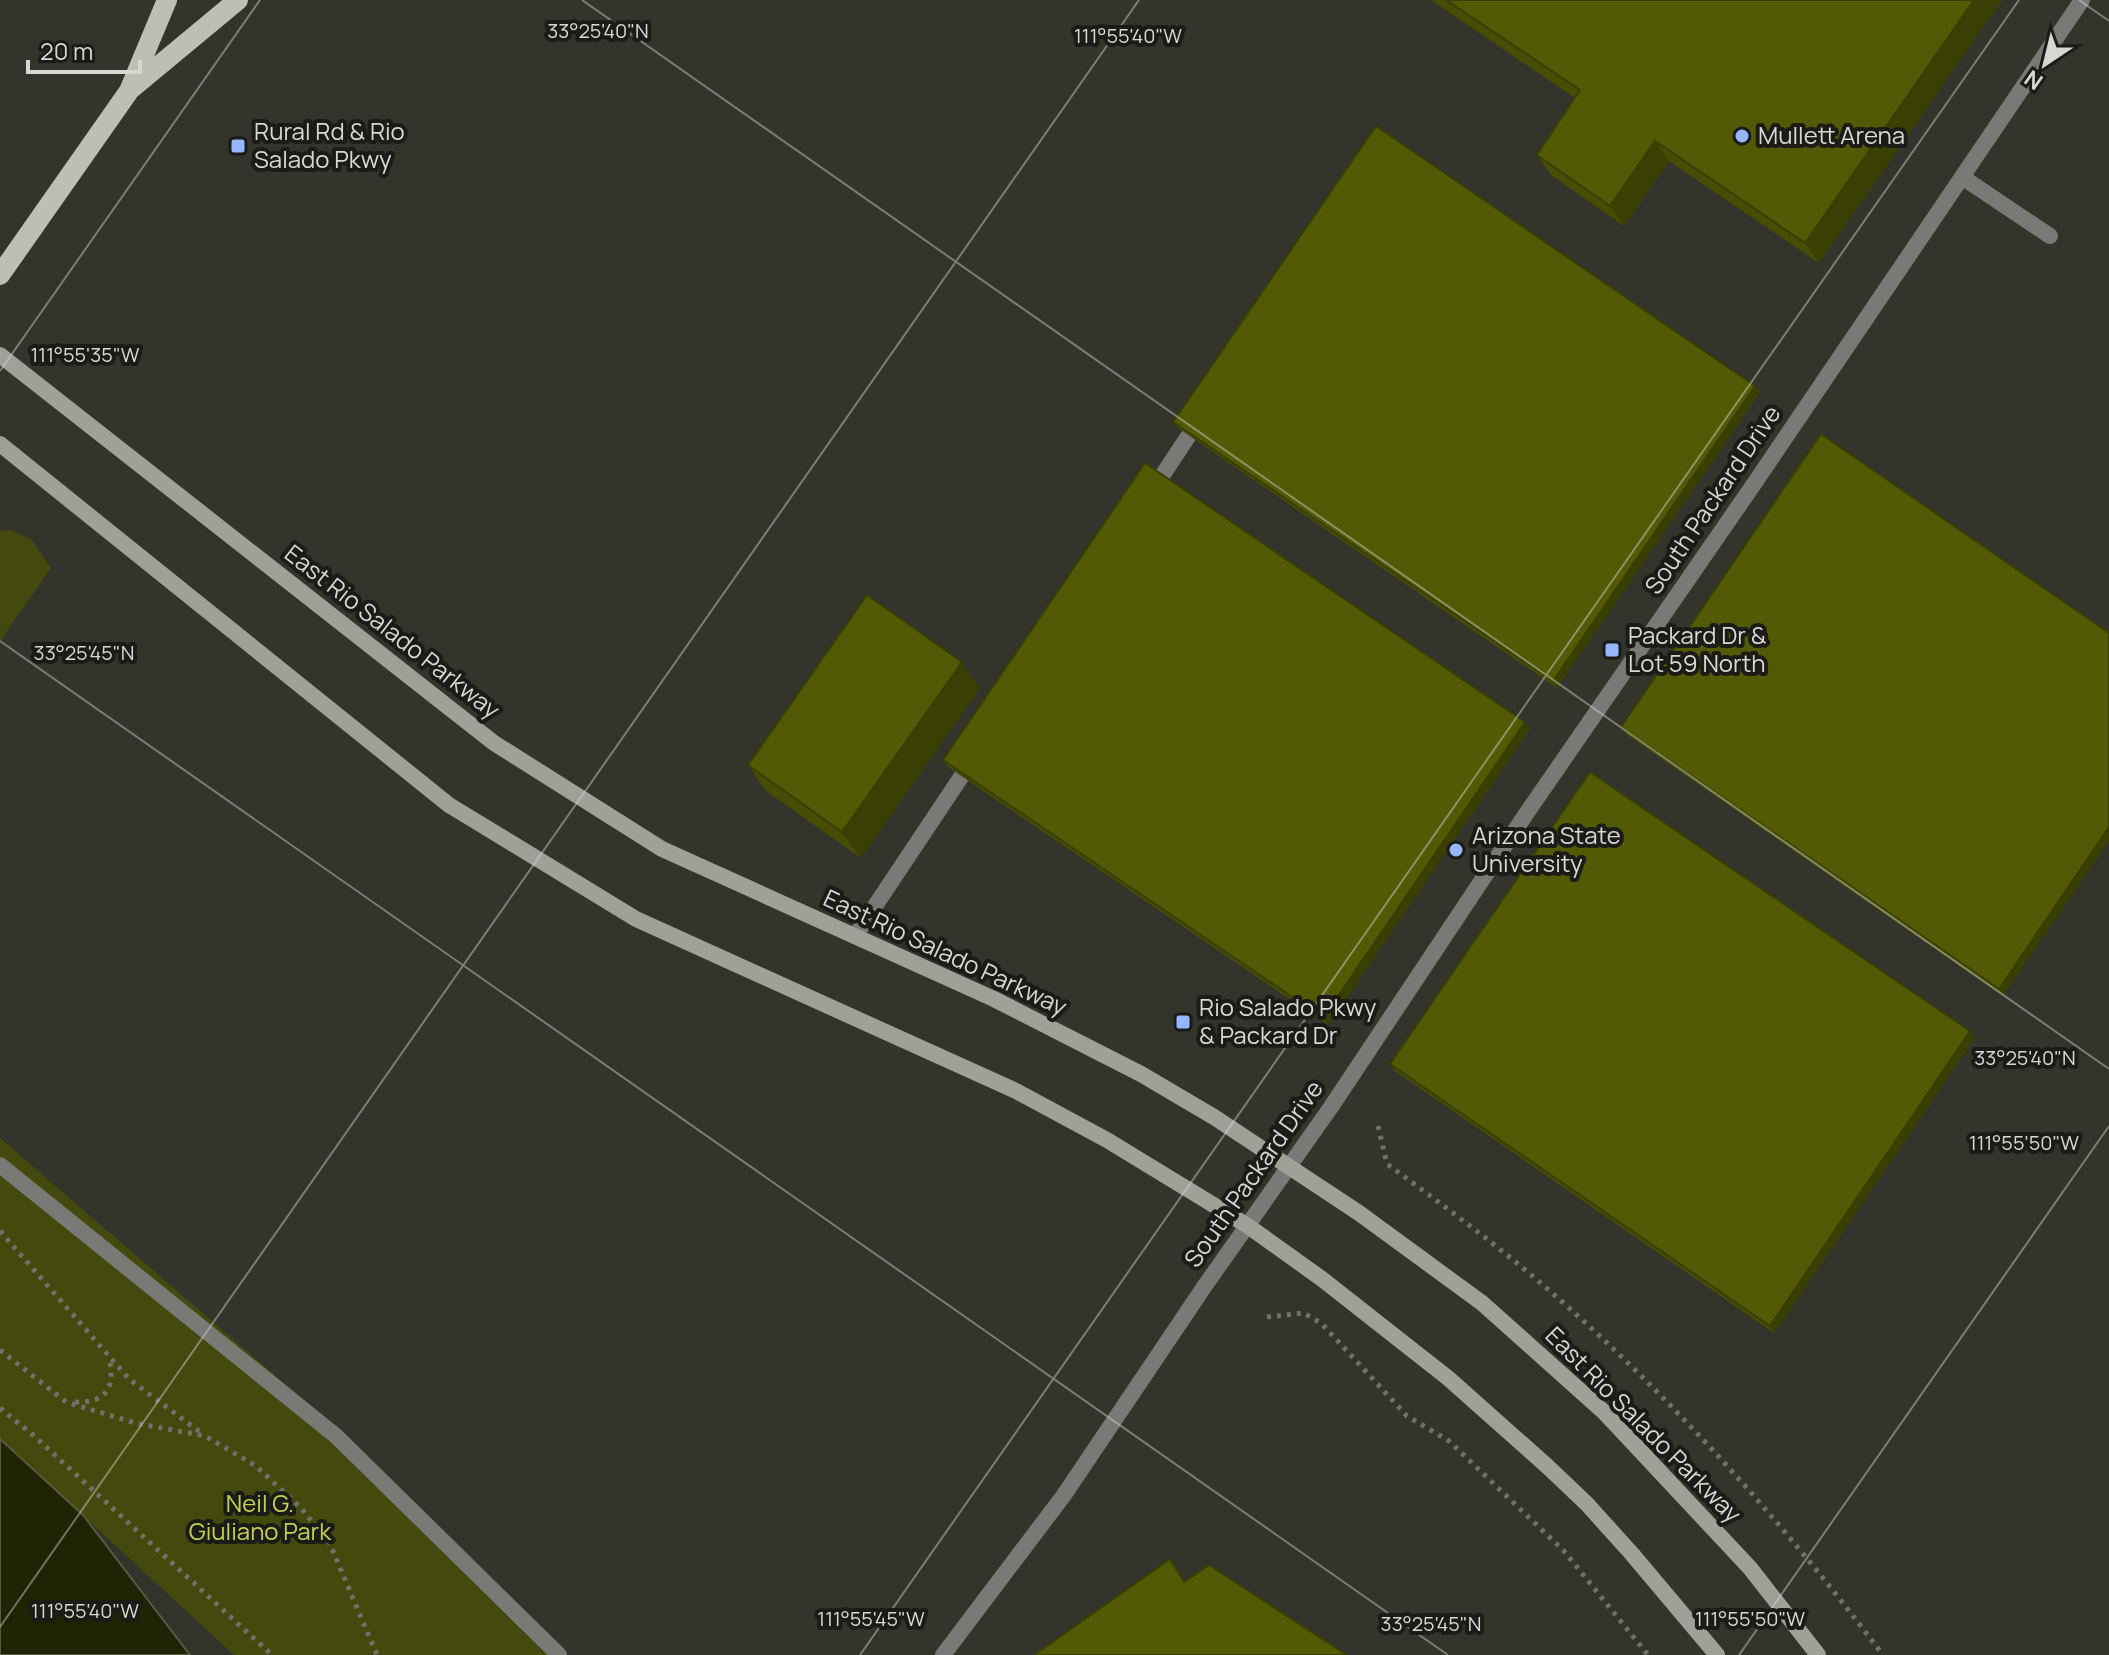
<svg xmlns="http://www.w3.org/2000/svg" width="2109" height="1655" font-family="Manrope,sans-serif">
	<rect width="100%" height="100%" fill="#33342b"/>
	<g fill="#44490e">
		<polygon points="10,530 31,539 51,568 0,641 0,531"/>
		<polygon points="0,1138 344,1435 555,1655 234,1655 0,1439"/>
	</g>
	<polygon fill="#202304" stroke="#575942" stroke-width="2" points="0,1439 83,1515 190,1655 0,1655"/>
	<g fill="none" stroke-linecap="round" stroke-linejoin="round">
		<g stroke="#707169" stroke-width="5" stroke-dasharray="4 6" stroke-linecap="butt">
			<path d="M1378,1126L1387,1164C1446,1207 1505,1251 1559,1299C1679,1405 1787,1528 1883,1655"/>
			<polyline points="0,1231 129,1379 204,1435"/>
			<polyline points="1267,1317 1304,1313 1322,1324 1407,1416 1449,1441 1564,1551 1648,1655"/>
			<polyline points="0,1350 66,1402 135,1423 205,1436 256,1466 301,1508 330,1544 377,1655"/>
			<path d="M75,1402C106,1403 116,1388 109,1358"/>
			<polyline points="0,1408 33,1435 272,1655"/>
		</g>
		<g stroke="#797975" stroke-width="16">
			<polyline points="1962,177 2050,236"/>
			<polyline points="1150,494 1199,420"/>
			<polyline points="855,936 973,759"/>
			<polyline points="0,1165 336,1436 559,1655"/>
		</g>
		<polyline stroke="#797975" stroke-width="16" points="943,1655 1064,1495 1204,1287 1331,1107 1526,814 1756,481 2082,0"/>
		<g stroke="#9fa199" stroke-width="16">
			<polyline points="0,355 494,743 662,849 994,999 1141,1074 1214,1117 1359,1213 1482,1303 1604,1412 1750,1568 1818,1655"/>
			<polyline points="0,444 449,805 636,919 1016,1091 1107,1140 1248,1226 1322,1279 1448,1378 1547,1466 1587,1504 1632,1554 1717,1655"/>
		</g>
		<g stroke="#bdbfb5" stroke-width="20">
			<polyline points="132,88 238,0"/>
			<polyline points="0,275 129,91 167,0"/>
		</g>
	</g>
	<g fill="#474d05">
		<polygon points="1431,0 2002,0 1819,263 1669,161 1624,226 1551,175 1537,155 1575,98"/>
		<polygon points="1755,386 1760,392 1557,688 1178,428 1173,422"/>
		<polygon points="2109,633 2003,996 1626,734 1621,727"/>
		<polygon points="980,688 861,858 766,791 748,765"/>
		<polygon points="1530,729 1328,1025 948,767 943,760"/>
		<polygon points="1975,1038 1774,1333 1395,1071 1390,1064"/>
	</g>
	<g fill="#3a3f04">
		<polygon points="1974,0 2002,0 1819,263 1805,243"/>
		<polygon points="1655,141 1669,161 1624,226 1610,206"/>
		<polygon points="1755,386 1760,392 1557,688 1553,681"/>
		<polygon points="962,662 980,688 861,858 842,832"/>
		<polygon points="1525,722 1530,729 1328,1025 1323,1018"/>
		<polygon points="2109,827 2109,841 2003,996 1999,989"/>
		<polygon points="1970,1031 1975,1038 1774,1333 1770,1326"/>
	</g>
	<g fill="#535a06" stroke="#3a3f04" stroke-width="2">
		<polygon points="1446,0 1974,0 1805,243 1655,141 1610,206 1537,155 1580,90"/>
		<polygon points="1376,126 1755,386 1553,681 1173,422"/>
		<polygon points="1821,434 2109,633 2109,827 1999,989 1621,727"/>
		<polygon points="1145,463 1525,722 1323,1018 943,760"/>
		<polygon points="867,595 962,662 842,832 748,765"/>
		<polygon points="1590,772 1970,1031 1770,1326 1390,1064"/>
		<polygon points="1170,1559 1184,1582 1209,1565 1347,1655 1034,1655"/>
	</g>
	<path fill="none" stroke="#d7d8d2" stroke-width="2" stroke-opacity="0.45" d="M582,0L2109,1069M2079,0L2109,21M0,371L260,0M0,641L1448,1655M0,1627L1139,0M860,1655L2019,0M1739,1655L2109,1126"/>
	<g fill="#95b6fd" stroke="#1b1b17" stroke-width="3">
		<circle cx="1742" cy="136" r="8"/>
		<rect x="230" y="138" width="16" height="16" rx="4"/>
		<rect x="1604" y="642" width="16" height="16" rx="4"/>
		<circle cx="1456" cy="850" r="8"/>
		<rect x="1175" y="1014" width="16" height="16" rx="4"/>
	</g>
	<g text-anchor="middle" stroke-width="8" stroke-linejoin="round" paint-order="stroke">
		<g font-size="24" fill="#d7d8d2" stroke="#1b1b17" text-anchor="start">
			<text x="254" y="140">Rural Rd &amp; Rio<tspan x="254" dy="28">Salado Pkwy</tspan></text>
			<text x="1758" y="144">Mullett Arena</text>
			<text x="1628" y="644">Packard Dr &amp;<tspan x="1628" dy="28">Lot 59 North</tspan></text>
			<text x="1472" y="844">Arizona State<tspan x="1472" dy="28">University</tspan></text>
			<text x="1199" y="1016">Rio Salado Pkwy<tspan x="1199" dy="28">&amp; Packard Dr</tspan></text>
		</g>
		<g font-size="24" fill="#d7d8d2" stroke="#1b1b17">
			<text transform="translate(1713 500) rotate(-56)" y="8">South Packard Drive</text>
			<text transform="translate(392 632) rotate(38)" y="8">East Rio Salado Parkway</text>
			<text transform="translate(945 953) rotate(25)" y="8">East Rio Salado Parkway</text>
			<text transform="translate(1254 1174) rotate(-55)" y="8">South Packard Drive</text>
			<text transform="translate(1643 1425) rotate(45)" y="8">East Rio Salado Parkway</text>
		</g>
		<g font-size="24" fill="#c4d150" stroke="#1b1b17">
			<text x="260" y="1512">Neil G.<tspan x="260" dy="28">Giuliano Park</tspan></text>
		</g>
	</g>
	<g font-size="20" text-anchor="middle" fill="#d7d8d2" stroke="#1b1b17" stroke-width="8" stroke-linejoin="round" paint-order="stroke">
		<text x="598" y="38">33°25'40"N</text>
		<text x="1128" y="43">111°55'40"W</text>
		<text x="85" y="362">111°55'35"W</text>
		<text x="84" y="660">33°25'45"N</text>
		<text x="2025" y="1065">33°25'40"N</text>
		<text x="2024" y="1150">111°55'50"W</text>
		<text x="85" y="1618">111°55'40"W</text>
		<text x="871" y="1626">111°55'45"W</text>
		<text x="1750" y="1626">111°55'50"W</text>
		<text x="1431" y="1631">33°25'45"N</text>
	</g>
	<g transform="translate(2045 64) rotate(215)" stroke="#1b1b17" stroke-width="6" paint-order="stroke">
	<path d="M0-6L14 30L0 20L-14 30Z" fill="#d7d8d2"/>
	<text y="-12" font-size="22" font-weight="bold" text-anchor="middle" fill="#d7d8d2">N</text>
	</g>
	<path d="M28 60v12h112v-12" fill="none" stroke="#d7d8d2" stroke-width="4"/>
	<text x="40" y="60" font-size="24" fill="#d7d8d2" stroke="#1b1b17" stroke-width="6" paint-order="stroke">20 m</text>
</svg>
